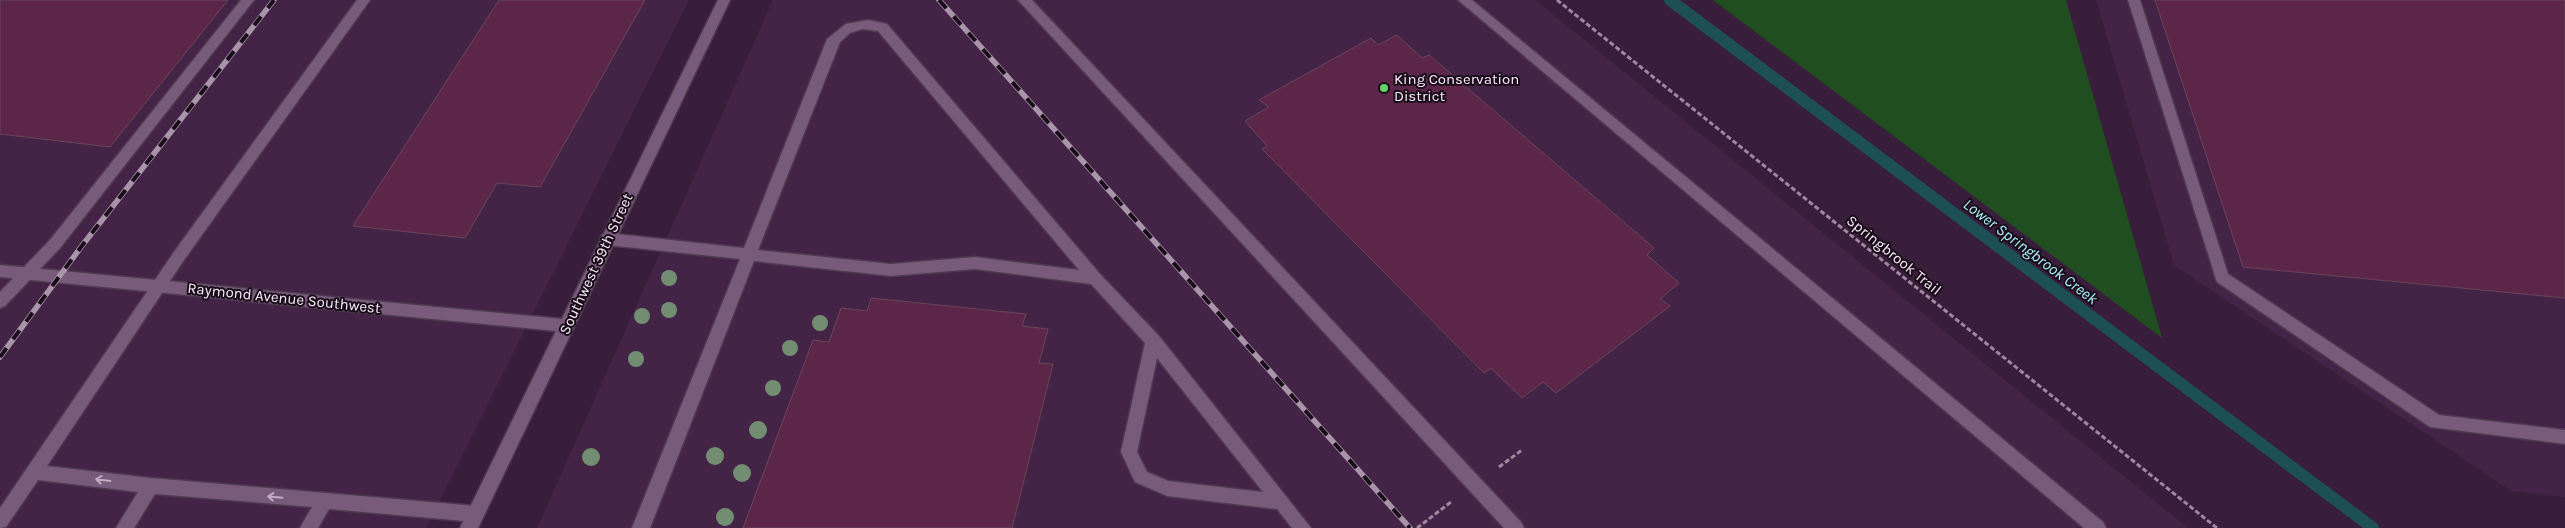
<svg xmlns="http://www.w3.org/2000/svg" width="2565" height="528" font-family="Karla,sans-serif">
	<rect width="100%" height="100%" fill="#381e3a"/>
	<g fill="#432446">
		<polygon points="0,0 689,0 426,528 0,528"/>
		<polygon points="773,0 1535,0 2188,528 537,528"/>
		<polygon points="2096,0 2565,0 2565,497 2511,491 2174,265"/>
	</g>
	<polygon fill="#204e21" points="1713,0 2066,0 2162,338"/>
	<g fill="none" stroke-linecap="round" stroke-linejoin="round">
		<polyline stroke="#1d5055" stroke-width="12" points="1670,0 2373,528"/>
	</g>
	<g fill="#5b2647" stroke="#6b455b">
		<polygon points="0,0 228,0 110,147 0,134"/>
		<polygon points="499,0 645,0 540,187 497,183 465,238 353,226"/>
		<polygon points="2155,0 2565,0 2565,298 2243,267"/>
		<polygon points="1397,35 1422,58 1429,55 1654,248 1647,255 1679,283 1660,299 1670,306 1556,393 1543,382 1522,398 1491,368 1484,373 1262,149 1267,146 1245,121 1269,107 1259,100 1371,38 1378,45"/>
		<polygon points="871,298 1026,314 1022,326 1048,329 1039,363 1053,364 1012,528 743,528 813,340 829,342 841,308 867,311"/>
	</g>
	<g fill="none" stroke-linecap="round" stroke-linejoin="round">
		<defs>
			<g id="lane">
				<polygon points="241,0 254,0 60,248 5,306 0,308 0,292 50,240"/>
				<polygon points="357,0 370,0 184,260 47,466 151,478 476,506 482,509 484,514 482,519 476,522 329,509 318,528 300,528 312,507 155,494 134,528 116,528 138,492 38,480 6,527 0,528 0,508 174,252"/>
				<polygon points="1018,0 1032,0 1521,522 1524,528 1504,528"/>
				<polygon points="1458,0 1472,0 2103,522 2106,528 2084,528"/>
				<polygon points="2128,0 2140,0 2228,274 2439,415 2565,430 2565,444 2430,427 2217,282"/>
				<path d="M868,20L887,24L1100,274L1159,336L1311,528H1292L1277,509L1167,496L1135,482L1121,452L1145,343L1091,284L975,269L891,276L754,261L650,528H632L740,259L607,245L602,243L600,239L602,235L607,233L744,248L827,39L846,24ZM862,29L878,31L1079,270L975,257L891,264L758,250L840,42L850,33ZM1157,358L1263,492L1168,481L1147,472L1137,452Z"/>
			</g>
			<polygon id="street" points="718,0 730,0 478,528 460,528 556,331 0,277 0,265 562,319"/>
		</defs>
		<use href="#lane" stroke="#4f3951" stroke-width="3"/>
		<use href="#street" stroke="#4f3951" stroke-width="3"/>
		<g stroke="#9f89a0" stroke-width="3" stroke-dasharray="5 2.5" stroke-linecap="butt">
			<polyline points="1557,0 2217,528"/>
			<polyline points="1499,467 1522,450"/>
			<polyline points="1417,528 1451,502"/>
		</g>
		<use href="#lane" fill="#785b7a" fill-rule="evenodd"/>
		<use href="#street" fill="#785b7a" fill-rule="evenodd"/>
		<defs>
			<g id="rail">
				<polyline points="939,0 1410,528"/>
				<polyline points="0,357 81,247 274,0"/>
			</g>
		</defs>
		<use href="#rail" stroke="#a994aa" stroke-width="5.5"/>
		<use href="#rail" stroke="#190d1a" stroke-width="4" stroke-dasharray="11" stroke-linecap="butt"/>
	</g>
	<g fill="#728d72">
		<circle cx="669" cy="278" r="8"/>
		<circle cx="669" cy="310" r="8"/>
		<circle cx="642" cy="316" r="8"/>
		<circle cx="820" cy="323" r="8"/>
		<circle cx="790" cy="348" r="8"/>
		<circle cx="636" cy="359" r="8"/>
		<circle cx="773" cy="388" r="8"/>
		<circle cx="758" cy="430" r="9"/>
		<circle cx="715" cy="456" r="9"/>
		<circle cx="591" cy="457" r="9"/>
		<circle cx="742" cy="473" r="9"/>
		<circle cx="725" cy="517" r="9"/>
	</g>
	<defs><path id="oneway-shaft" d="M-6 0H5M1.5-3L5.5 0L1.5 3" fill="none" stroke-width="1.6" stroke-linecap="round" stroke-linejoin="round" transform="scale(1.25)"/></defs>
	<g stroke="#c1aac2">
		<use href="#oneway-shaft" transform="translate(103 480) rotate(-173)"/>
		<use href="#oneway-shaft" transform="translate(275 497) rotate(-175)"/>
	</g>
	<circle fill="#64d468" stroke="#190d1a" stroke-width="2" cx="1384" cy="88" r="5"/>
	<g text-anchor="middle" stroke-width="4" stroke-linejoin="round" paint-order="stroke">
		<g font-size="15" fill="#fdebfd" stroke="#190d1a" text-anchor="start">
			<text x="1394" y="84">King Conservation<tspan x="1394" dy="17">District</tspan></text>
		</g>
		<g font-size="15" fill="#fdebfd" stroke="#190d1a">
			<text transform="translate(1894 255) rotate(39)" y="5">Springbrook Trail</text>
			<text transform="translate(596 264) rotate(-65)" y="5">Southwest 39th Street</text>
			<text transform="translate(284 298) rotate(6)" y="5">Raymond Avenue Southwest</text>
		</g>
		<g font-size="16" font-style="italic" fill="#a9f2fa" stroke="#190d1a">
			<text transform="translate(2031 251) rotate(37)" y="6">Lower Springbrook Creek</text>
		</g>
	</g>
</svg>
